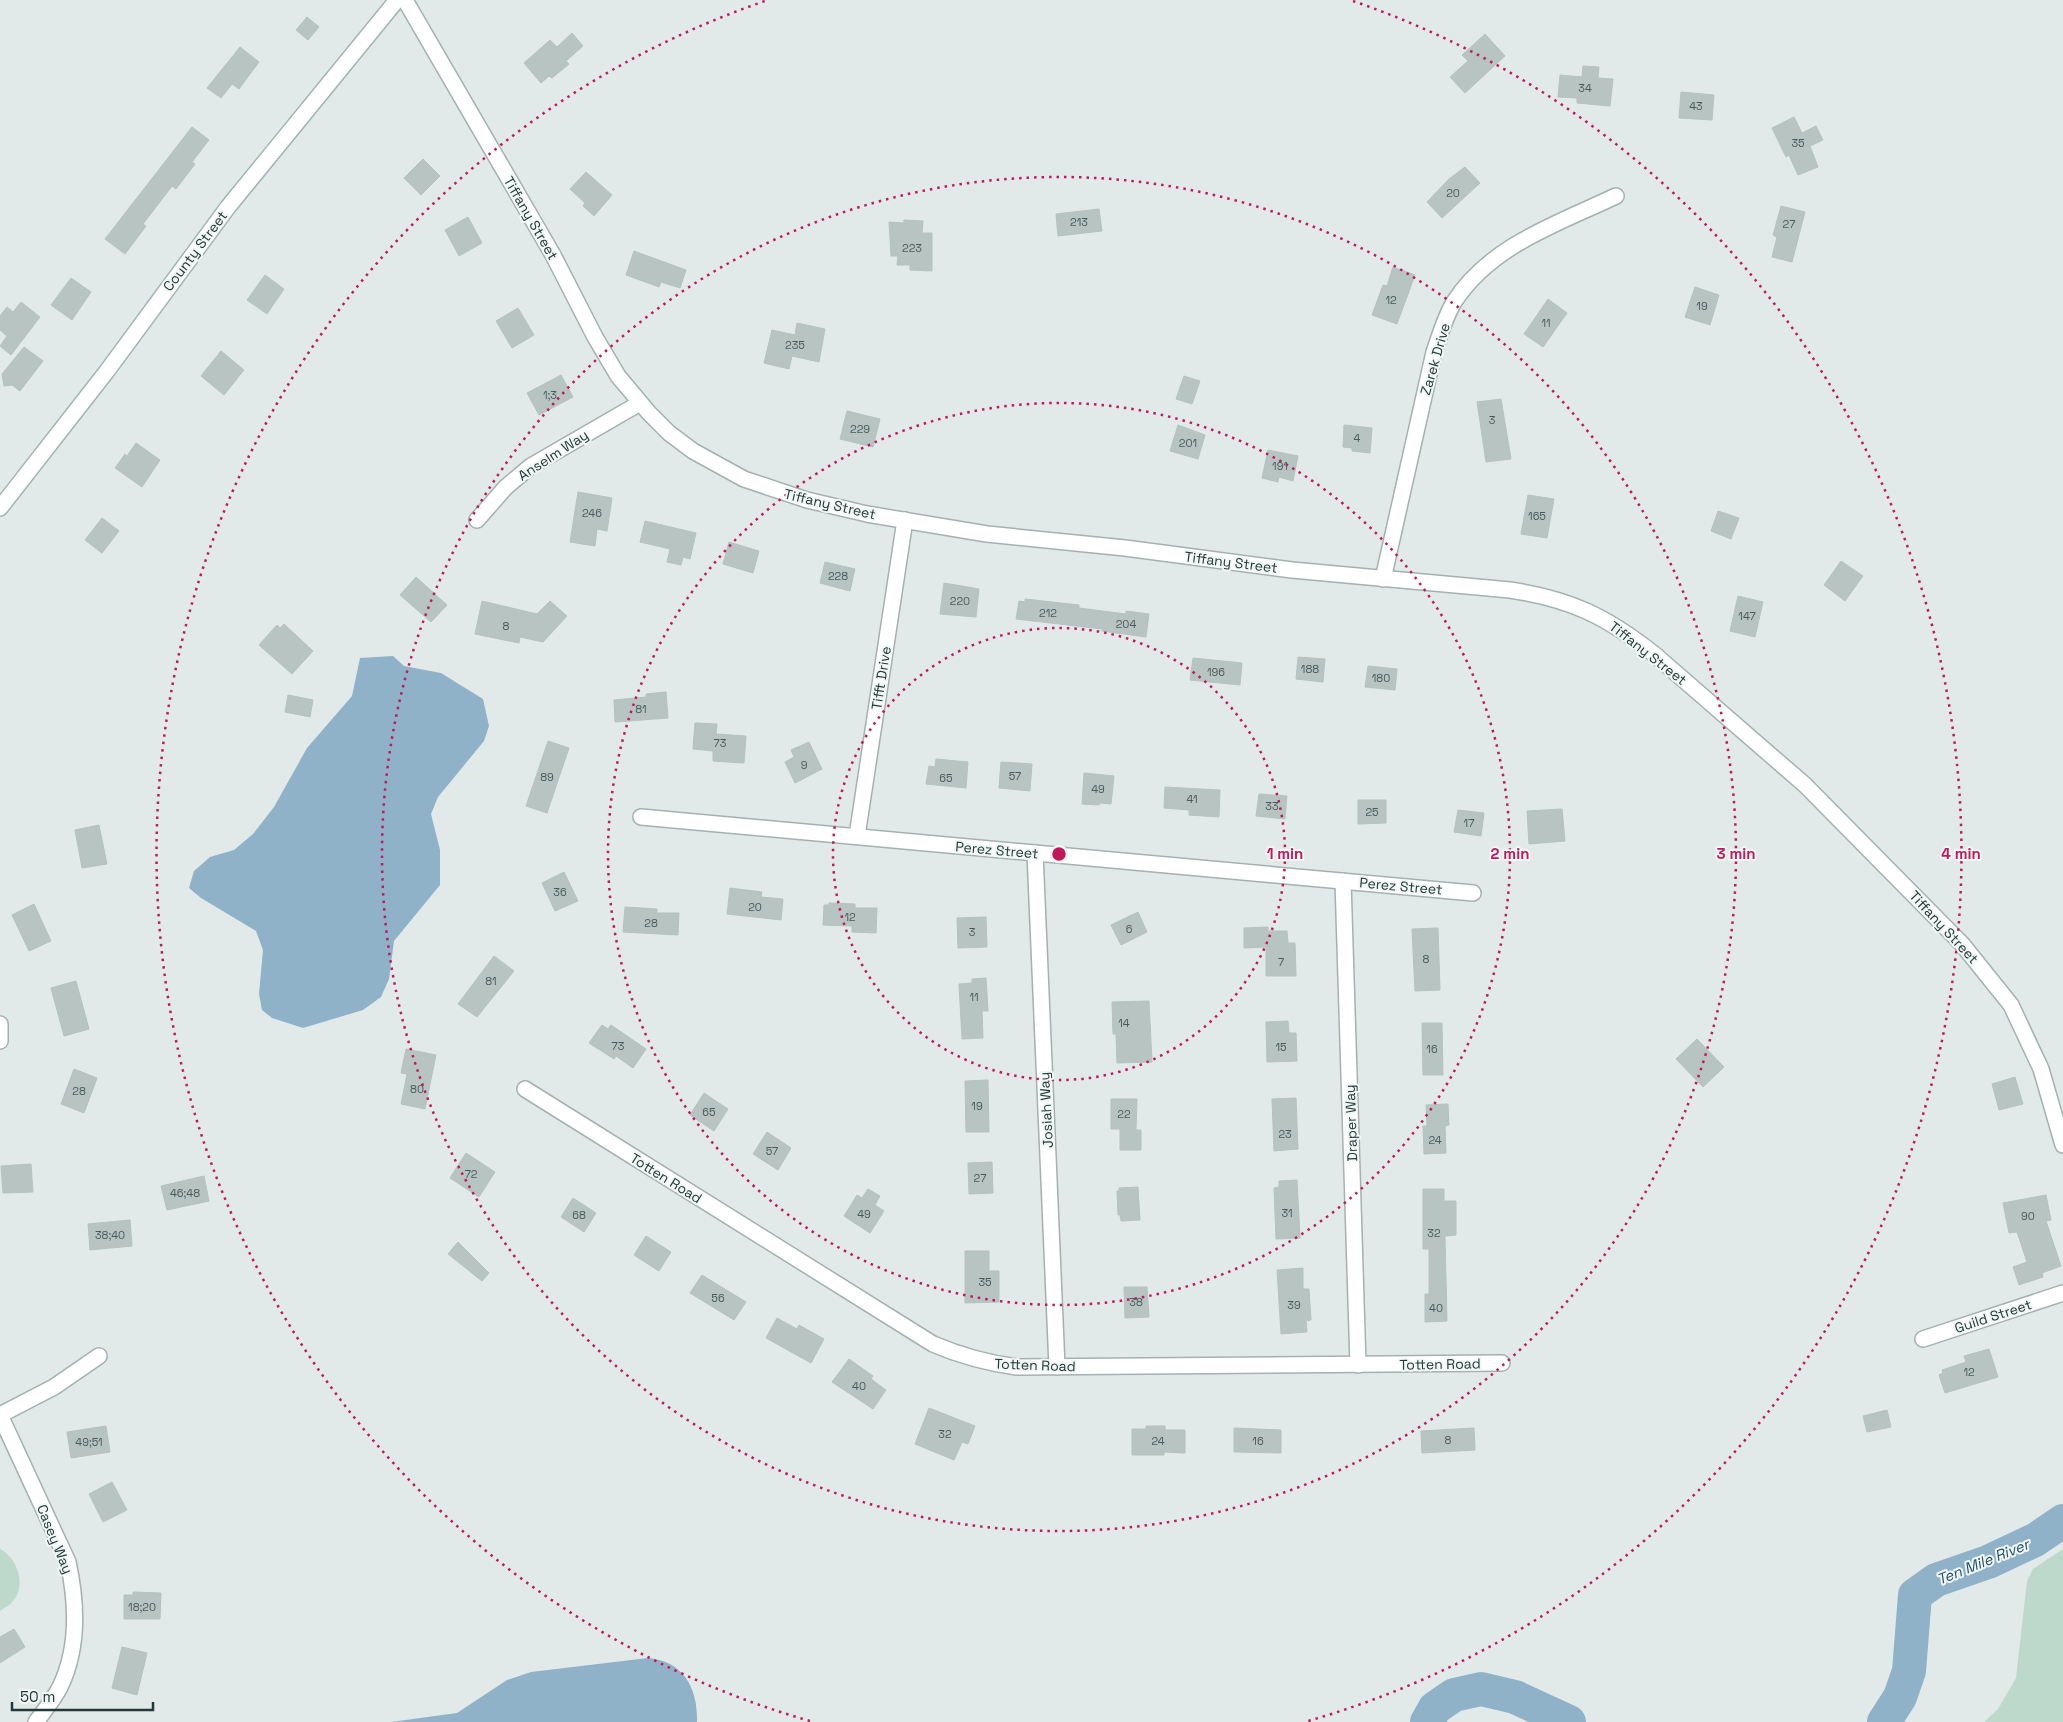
<svg xmlns="http://www.w3.org/2000/svg" width="2063" height="1722" font-family="'Space Grotesk',sans-serif">
	<rect width="100%" height="100%" fill="#e1eae8"/>
	<g fill="#bcd9cb">
		<path d="M0,1549C17,1557 27,1586 13,1601C10,1605 4,1608 0,1611Z"/>
		<polygon points="2063,1549 2063,1722 1984,1722 1998,1709 2016,1678 2027,1581 2033,1569"/>
	</g>
	<g fill="#8fb2c9">
		<polygon points="393,656 404,666 441,673 483,699 489,726 484,741 438,797 431,814 440,850 440,885 394,941 389,979 381,997 363,1010 303,1028 272,1018 262,1010 259,994 263,950 256,931 201,898 189,888 194,871 210,857 234,850 253,834 274,807 307,748 352,696 360,658"/>
		<path d="M648,1658C684,1661 698,1689 697,1722H391L457,1713L507,1680L531,1672Z"/>
	</g>
	<g fill="none" stroke-linecap="round" stroke-linejoin="round">
		<g stroke="#8fb2c9" stroke-width="34">
			<polyline points="1427,1722 1435,1708 1454,1695 1481,1689 1515,1697 1569,1722"/>
			<polyline points="1884,1722 1900,1697 1909,1671 1915,1595 1936,1580 1988,1562 2035,1540 2063,1521"/>
		</g>
	</g>
	<g fill="#b7c4c2" stroke="#b4c2c0">
		<polygon points="307,17 319,27 308,40 296,30"/>
		<polygon points="572,33 583,46 566,61 569,64 552,78 549,76 541,83 524,63 550,40 557,47"/>
		<polygon points="1485,34 1505,56 1465,93 1450,77 1468,61 1462,55"/>
		<polygon points="240,47 259,62 239,89 232,84 221,98 207,88"/>
		<polygon points="1583,66 1599,67 1598,78 1613,79 1610,106 1577,103 1577,98 1558,97 1560,75 1582,77"/>
		<polygon points="1681,92 1714,95 1712,120 1679,118"/>
		<polygon points="1794,117 1802,133 1816,126 1823,140 1810,146 1818,167 1798,175 1789,155 1786,157 1772,128"/>
		<polygon points="192,127 209,140 192,162 195,164 176,189 172,186 143,224 146,226 125,254 105,239"/>
		<polygon points="423,159 440,176 421,195 404,178"/>
		<polygon points="1465,167 1480,183 1442,218 1427,202 1449,179"/>
		<polygon points="586,172 612,195 594,216 583,206 585,203 570,189"/>
		<polygon points="1781,206 1805,212 1792,262 1772,257 1777,237 1773,235"/>
		<polygon points="1099,209 1102,231 1058,236 1056,214"/>
		<polygon points="468,217 482,243 459,256 445,230"/>
		<polygon points="904,220 923,221 922,233 932,233 932,271 910,270 910,265 897,265 898,256 891,256 889,222 904,223"/>
		<polygon points="634,251 686,270 680,288 661,282 659,287 626,275"/>
		<polygon points="1393,267 1415,275 1397,324 1372,315 1383,285 1387,286"/>
		<polygon points="265,275 284,289 267,314 247,300"/>
		<polygon points="71,278 91,292 72,320 51,305"/>
		<polygon points="1695,287 1719,295 1710,325 1685,317"/>
		<polygon points="1548,299 1567,313 1543,347 1524,334"/>
		<polygon points="21,302 40,317 11,355 0,346 7,336 0,330 0,316 7,307 13,312"/>
		<polygon points="518,308 534,335 512,348 496,321"/>
		<polygon points="797,323 825,329 819,362 792,356 789,369 764,363 772,330 795,335"/>
		<polygon points="24,347 43,361 20,391 12,385 4,386 2,374"/>
		<polygon points="221,351 244,370 224,395 201,376"/>
		<polygon points="561,375 573,397 539,415 527,393"/>
		<polygon points="1184,376 1200,381 1192,404 1176,399"/>
		<polygon points="1501,399 1511,459 1486,462 1477,402"/>
		<polygon points="847,411 880,419 873,447 840,439"/>
		<polygon points="1178,425 1205,435 1198,459 1170,451"/>
		<polygon points="1344,425 1372,428 1370,453 1352,451 1352,448 1343,447"/>
		<polygon points="136,443 160,460 142,487 115,468 125,454 127,456"/>
		<polygon points="1268,450 1298,456 1293,481 1279,477 1278,482 1262,478"/>
		<polygon points="578,492 612,498 607,531 597,529 595,546 570,542"/>
		<polygon points="1528,495 1554,499 1547,538 1521,534"/>
		<polygon points="1718,511 1739,518 1731,539 1711,531"/>
		<polygon points="102,518 119,531 102,553 85,540"/>
		<polygon points="645,521 696,533 690,559 683,557 681,565 667,562 670,549 640,542"/>
		<polygon points="729,542 759,551 753,573 723,564"/>
		<polygon points="1841,561 1863,576 1845,601 1824,585"/>
		<polygon points="825,562 855,569 850,591 820,583"/>
		<polygon points="416,577 447,605 431,622 400,595"/>
		<polygon points="944,583 979,589 976,617 940,614"/>
		<polygon points="1738,596 1763,602 1755,637 1730,631"/>
		<polygon points="1025,599 1079,605 1079,608 1126,614 1126,611 1149,614 1146,637 1102,631 1102,629 1016,619 1019,601 1025,602"/>
		<polygon points="482,601 537,614 550,601 567,616 543,642 520,637 519,643 475,634"/>
		<polygon points="284,624 313,651 292,674 259,645 277,625 280,628"/>
		<polygon points="1298,657 1325,659 1323,682 1296,679"/>
		<polygon points="1193,658 1242,663 1240,685 1190,680"/>
		<polygon points="1368,666 1397,669 1395,690 1365,687"/>
		<polygon points="666,692 668,718 615,722 614,700 646,697 646,694"/>
		<polygon points="288,695 313,700 310,717 285,712"/>
		<polygon points="695,723 717,724 716,734 746,736 744,763 713,761 713,751 693,749"/>
		<polygon points="548,741 569,748 547,813 526,806"/>
		<polygon points="809,742 822,769 795,783 785,762 794,757 791,750"/>
		<polygon points="936,759 968,762 966,788 926,784 929,766 935,767"/>
		<polygon points="1001,762 1032,764 1030,791 999,788"/>
		<polygon points="1084,773 1114,776 1111,804 1100,803 1099,805 1082,804"/>
		<polygon points="1165,787 1220,790 1219,817 1189,815 1189,810 1164,808"/>
		<polygon points="1259,794 1287,796 1285,819 1256,816"/>
		<polygon points="1358,800 1386,800 1386,823 1358,824"/>
		<polygon points="1562,809 1565,841 1529,844 1527,811"/>
		<polygon points="1458,810 1484,813 1481,836 1454,832"/>
		<polygon points="99,825 107,864 82,868 75,830"/>
		<polygon points="564,872 578,901 555,911 542,883"/>
		<polygon points="730,888 762,892 761,897 783,899 781,920 727,914"/>
		<polygon points="829,903 855,904 855,908 877,908 876,933 852,932 852,926 823,925 824,905 829,905"/>
		<polygon points="34,904 51,941 29,951 12,915"/>
		<polygon points="625,907 657,909 657,913 679,913 678,935 623,932"/>
		<polygon points="1138,912 1147,932 1121,945 1111,925"/>
		<polygon points="986,917 987,947 958,948 957,918"/>
		<polygon points="1268,927 1268,931 1287,931 1288,943 1295,943 1296,976 1266,976 1266,947 1244,948 1244,928"/>
		<polygon points="1438,928 1440,990 1415,991 1412,929"/>
		<polygon points="494,956 514,971 477,1017 458,1004"/>
		<polygon points="986,978 988,1011 982,1011 983,1038 962,1039 959,984 972,983 972,979"/>
		<polygon points="76,981 89,1029 64,1036 51,988"/>
		<polygon points="1149,1001 1152,1062 1117,1063 1116,1034 1113,1034 1112,1002"/>
		<polygon points="1288,1021 1289,1033 1296,1033 1297,1061 1267,1062 1266,1022"/>
		<polygon points="1422,1023 1442,1023 1443,1075 1423,1075"/>
		<polygon points="602,1025 608,1029 611,1025 646,1049 633,1068 616,1056 614,1059 589,1043"/>
		<polygon points="1697,1039 1724,1067 1703,1087 1676,1059"/>
		<polygon points="406,1049 436,1055 425,1109 401,1104 407,1074 401,1073"/>
		<polygon points="74,1069 97,1078 84,1113 61,1104"/>
		<polygon points="2015,1077 2023,1104 1999,1110 1992,1084"/>
		<polygon points="988,1080 989,1132 966,1132 965,1081"/>
		<polygon points="704,1093 728,1109 714,1131 690,1115"/>
		<polygon points="1296,1098 1298,1149 1274,1151 1272,1099"/>
		<polygon points="1111,1099 1137,1099 1136,1130 1141,1130 1141,1150 1120,1150 1120,1129 1111,1129"/>
		<polygon points="1448,1104 1449,1125 1445,1126 1446,1153 1424,1154 1423,1126 1427,1126 1426,1105"/>
		<polygon points="767,1132 791,1148 778,1170 753,1154"/>
		<polygon points="466,1153 495,1172 479,1197 450,1178"/>
		<polygon points="992,1162 993,1193 969,1194 968,1163"/>
		<polygon points="31,1164 33,1192 3,1193 1,1166"/>
		<polygon points="204,1176 209,1201 167,1210 161,1186"/>
		<polygon points="1297,1180 1300,1238 1276,1239 1274,1188 1279,1187 1279,1181"/>
		<polygon points="1138,1187 1140,1220 1121,1221 1120,1215 1118,1215 1117,1191 1119,1191 1119,1188"/>
		<polygon points="868,1189 880,1196 875,1205 884,1211 870,1233 844,1216 857,1195 862,1198"/>
		<polygon points="1423,1189 1444,1189 1444,1201 1456,1201 1456,1235 1445,1236 1447,1321 1425,1322 1425,1294 1429,1294 1429,1249 1423,1249"/>
		<polygon points="2046,1195 2051,1220 2046,1221 2061,1266 2042,1273 2043,1277 2019,1285 2013,1267 2027,1262 2017,1232 2009,1233 2003,1203"/>
		<polygon points="573,1198 596,1213 584,1232 561,1217"/>
		<polygon points="130,1220 132,1246 90,1250 88,1224"/>
		<polygon points="646,1236 671,1252 659,1271 634,1255"/>
		<polygon points="458,1242 489,1273 482,1281 448,1254"/>
		<polygon points="965,1251 989,1251 989,1271 999,1271 999,1302 965,1303"/>
		<polygon points="1303,1268 1303,1289 1309,1289 1311,1320 1306,1321 1307,1332 1281,1334 1277,1270"/>
		<polygon points="702,1275 746,1302 734,1320 690,1293"/>
		<polygon points="1124,1287 1147,1287 1149,1317 1125,1318"/>
		<polygon points="777,1318 797,1329 799,1325 824,1339 811,1363 766,1338"/>
		<polygon points="1989,1349 1998,1377 1945,1393 1939,1375 1943,1373 1942,1370 1966,1362 1964,1356"/>
		<polygon points="849,1359 873,1376 871,1379 886,1390 873,1409 832,1382"/>
		<polygon points="929,1408 975,1426 968,1444 962,1442 954,1460 915,1444"/>
		<polygon points="1887,1410 1891,1427 1867,1432 1863,1416"/>
		<polygon points="106,1426 110,1452 71,1458 67,1432"/>
		<polygon points="1146,1426 1165,1426 1165,1430 1185,1430 1185,1453 1164,1452 1164,1455 1132,1455 1132,1429 1146,1429"/>
		<polygon points="1234,1428 1281,1430 1281,1453 1234,1452"/>
		<polygon points="1474,1428 1475,1450 1422,1453 1421,1431"/>
		<polygon points="112,1482 127,1510 103,1522 89,1494"/>
		<polygon points="133,1592 161,1593 160,1619 124,1619 124,1595 133,1595"/>
		<polygon points="14,1629 25,1647 0,1663 0,1637"/>
		<polygon points="122,1647 147,1653 137,1695 112,1688"/>
	</g>
	<g fill="none" stroke-linecap="round" stroke-linejoin="round">
		<defs>
			<g id="minor">
				<polyline points="477,520 506,487 531,466 640,403"/>
				<path d="M1383,579L1434,352C1440,335 1445,317 1454,302C1491,245 1557,224 1616,196"/>
				<polyline points="641,817 1473,893"/>
				<polyline points="857,836 905,520"/>
				<polyline points="1035,853 1057,1367"/>
				<polyline points="1343,881 1358,1365"/>
				<polyline points="0,1024 0,1041"/>
				<path d="M525,1089L933,1344C961,1356 987,1363 1017,1367L1502,1363"/>
				<polyline points="1923,1339 2063,1293"/>
				<path d="M0,1415L68,1562C77,1603 79,1648 60,1687C54,1699 44,1711 36,1722"/>
				<polyline points="0,1415 54,1387 99,1356"/>
			</g>
			<path id="tertiary" d="M405,0L553,255L595,337L618,376L649,413L669,433L693,451L744,479L807,500L867,514L987,534L1125,548L1292,570L1510,590C1570,599 1606,616 1654,654L1805,785L1962,944L2011,1005L2041,1069L2063,1145"/>
			<polyline id="secondary" points="0,508 107,371 228,207 397,0"/>
		</defs>
		<use href="#minor" stroke="#a4b1b0" stroke-width="18"/>
		<use href="#tertiary" stroke="#a4b1b0" stroke-width="18"/>
		<use href="#secondary" stroke="#a1b4b2" stroke-width="18"/>
		<use href="#minor" stroke="#fff" stroke-width="15"/>
		<use href="#tertiary" stroke="#fff" stroke-width="15"/>
		<use href="#secondary" stroke="#fff" stroke-width="15"/>
	</g>
	<g fill="none" stroke="#c2185b" stroke-width="2.5" stroke-dasharray="2.5 5">
		<circle cx="1059" cy="854" r="226"/>
		<circle cx="1059" cy="854" r="451"/>
		<circle cx="1059" cy="854" r="677"/>
		<path d="M810 1721A902 902 0 0 1 765 1M1353 1A902 902 0 0 1 1308 1721"/>
	</g>
	<g text-anchor="middle" stroke-width="4" stroke-linejoin="round" paint-order="stroke">
		<g font-size="11" fill="#485b5a">
			<text x="1585" y="92">34</text>
			<text x="1696" y="110">43</text>
			<text x="1798" y="147">35</text>
			<text x="1453" y="197">20</text>
			<text x="1079" y="226">213</text>
			<text x="1789" y="228">27</text>
			<text x="912" y="252">223</text>
			<text x="1391" y="304">12</text>
			<text x="1702" y="310">19</text>
			<text x="1546" y="327">11</text>
			<text x="795" y="349">235</text>
			<text x="550" y="399">1;3</text>
			<text x="1492" y="424">3</text>
			<text x="860" y="433">229</text>
			<text x="1357" y="442">4</text>
			<text x="1188" y="447">201</text>
			<text x="1280" y="470">191</text>
			<text x="592" y="517">246</text>
			<text x="1537" y="520">165</text>
			<text x="838" y="580">228</text>
			<text x="960" y="605">220</text>
			<text x="1048" y="617">212</text>
			<text x="1747" y="620">147</text>
			<text x="1126" y="628">204</text>
			<text x="506" y="630">8</text>
			<text x="1310" y="673">188</text>
			<text x="1216" y="676">196</text>
			<text x="1381" y="682">180</text>
			<text x="641" y="713">81</text>
			<text x="720" y="747">73</text>
			<text x="804" y="769">9</text>
			<text x="1015" y="780">57</text>
			<text x="547" y="781">89</text>
			<text x="946" y="782">65</text>
			<text x="1098" y="793">49</text>
			<text x="1192" y="803">41</text>
			<text x="1272" y="810">33</text>
			<text x="1372" y="816">25</text>
			<text x="1469" y="827">17</text>
			<text x="560" y="896">36</text>
			<text x="755" y="911">20</text>
			<text x="850" y="921">12</text>
			<text x="651" y="927">28</text>
			<text x="1129" y="933">6</text>
			<text x="972" y="936">3</text>
			<text x="1426" y="963">8</text>
			<text x="1281" y="966">7</text>
			<text x="491" y="985">81</text>
			<text x="974" y="1001">11</text>
			<text x="1124" y="1027">14</text>
			<text x="618" y="1050">73</text>
			<text x="1281" y="1051">15</text>
			<text x="1432" y="1053">16</text>
			<text x="417" y="1093">80</text>
			<text x="79" y="1095">28</text>
			<text x="977" y="1110">19</text>
			<text x="709" y="1116">65</text>
			<text x="1124" y="1118">22</text>
			<text x="1285" y="1138">23</text>
			<text x="1435" y="1144">24</text>
			<text x="772" y="1155">57</text>
			<text x="471" y="1178">72</text>
			<text x="980" y="1182">27</text>
			<text x="185" y="1197">46;48</text>
			<text x="1287" y="1217">31</text>
			<text x="864" y="1218">49</text>
			<text x="579" y="1219">68</text>
			<text x="2028" y="1220">90</text>
			<text x="1434" y="1237">32</text>
			<text x="110" y="1239">38;40</text>
			<text x="985" y="1286">35</text>
			<text x="718" y="1302">56</text>
			<text x="1136" y="1306">38</text>
			<text x="1294" y="1309">39</text>
			<text x="1436" y="1312">40</text>
			<text x="1969" y="1376">12</text>
			<text x="859" y="1390">40</text>
			<text x="945" y="1438">32</text>
			<text x="1448" y="1444">8</text>
			<text x="1158" y="1445">24</text>
			<text x="1258" y="1445">16</text>
			<text x="89" y="1446">49;51</text>
			<text x="142" y="1611">18;20</text>
		</g>
		<g font-size="14" fill="#233838" stroke="#f1f7f5">
			<text transform="translate(531 218) rotate(60)" y="5">Tiffany Street</text>
			<text transform="translate(195 251) rotate(-53)" y="5">County Street</text>
			<text transform="translate(1435 359) rotate(-74)" y="5">Zarek Drive</text>
			<text transform="translate(553 455) rotate(-33)" y="5">Anselm Way</text>
			<text transform="translate(830 504) rotate(13)" y="5">Tiffany Street</text>
			<text transform="translate(1231 562) rotate(7)" y="5">Tiffany Street</text>
			<text transform="translate(1648 653) rotate(38)" y="5">Tiffany Street</text>
			<text transform="translate(881 678) rotate(-81)" y="5">Tifft Drive</text>
			<text transform="translate(997 850) rotate(5)" y="5">Perez Street</text>
			<text transform="translate(1401 886) rotate(5)" y="5">Perez Street</text>
			<text transform="translate(1944 927) rotate(47)" y="5">Tiffany Street</text>
			<text transform="translate(1046 1110) rotate(-93)" y="5">Josiah Way</text>
			<text transform="translate(1351 1123) rotate(-92)" y="5">Draper Way</text>
			<text transform="translate(666 1178) rotate(32)" y="5">Totten Road</text>
			<text transform="translate(1993 1316) rotate(-18)" y="5">Guild Street</text>
			<text transform="translate(1440 1364) rotate(-1)" y="5">Totten Road</text>
			<text transform="translate(1035 1365) rotate(2)" y="5">Totten Road</text>
			<text transform="translate(55 1539) rotate(68)" y="5">Casey Way</text>
		</g>
		<g font-size="15" font-style="italic" fill="#244f6d" stroke="#f1f7f5">
			<text transform="translate(1983 1562) rotate(-22)" y="5">Ten Mile River</text>
		</g>
	</g>
	<circle cx="1059" cy="854" r="8" fill="#c2185b" stroke="#f1f7f5" stroke-width="2.5"/>
	<g font-size="15" text-anchor="middle" font-weight="bold" fill="#c2185b" stroke="#f1f7f5" stroke-width="4" stroke-linejoin="round" paint-order="stroke">
		<text x="1285" y="859">1 min</text>
		<text x="1510" y="859">2 min</text>
		<text x="1736" y="859">3 min</text>
		<text x="1961" y="859">4 min</text>
	</g>
	<path d="M12 1702v8h141v-8" fill="none" stroke="#233838" stroke-width="2.5"/>
	<text x="20" y="1702" font-size="15" fill="#233838" stroke="#f1f7f5" stroke-width="4" paint-order="stroke">50 m</text>
</svg>
